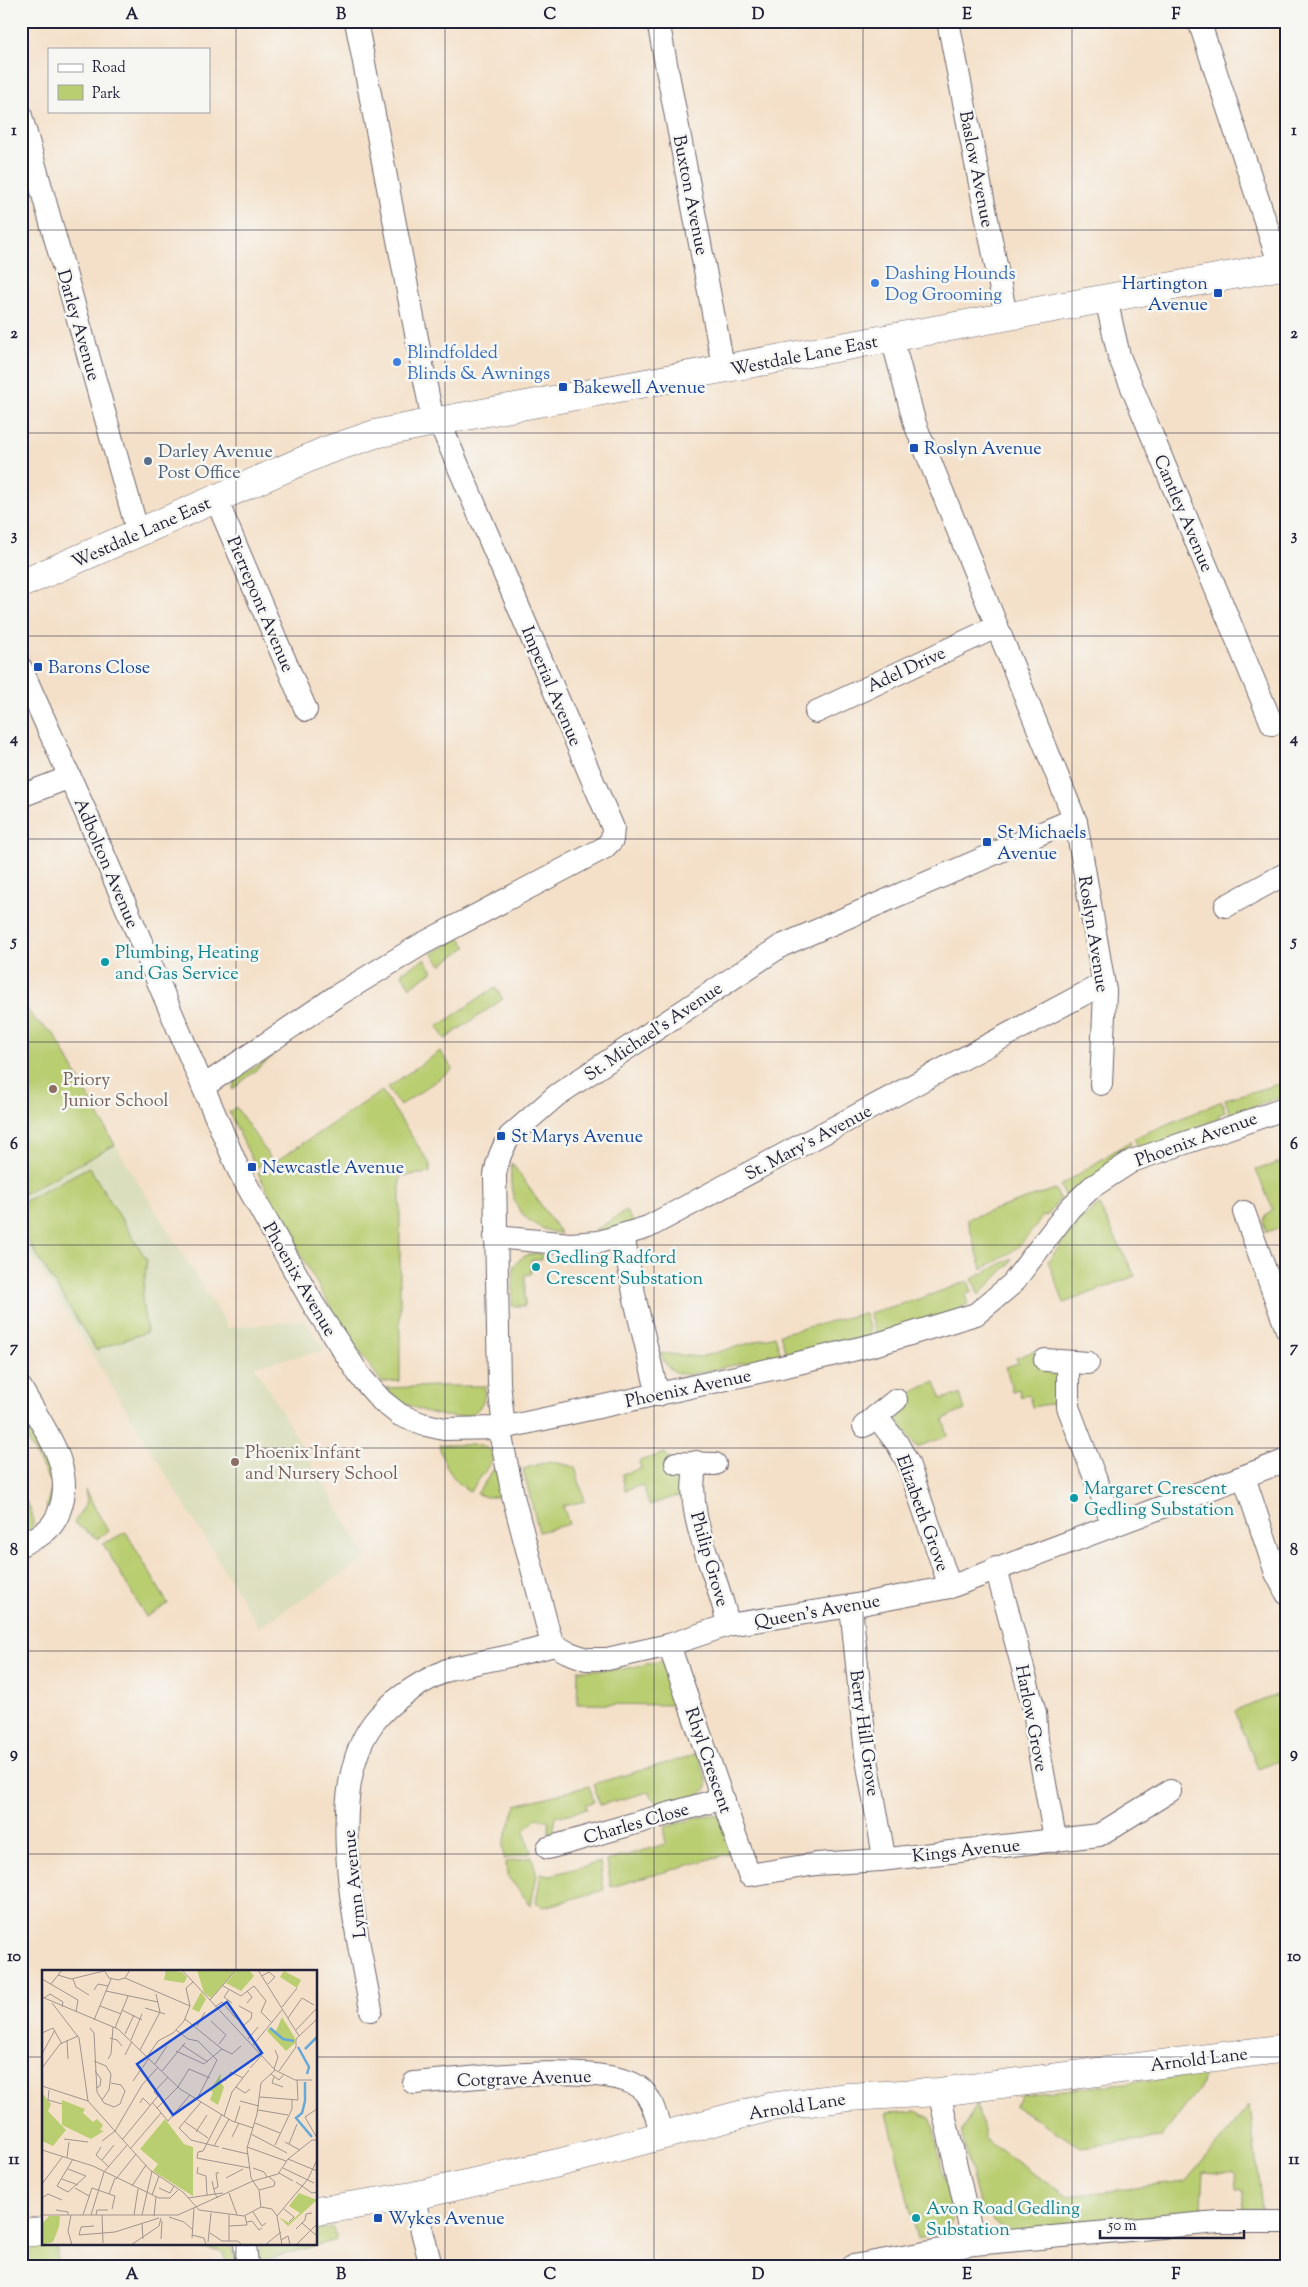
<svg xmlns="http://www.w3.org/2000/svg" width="1308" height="2287" font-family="'Sorts Mill Goudy',serif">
	<rect width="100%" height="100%" fill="#f6f6f2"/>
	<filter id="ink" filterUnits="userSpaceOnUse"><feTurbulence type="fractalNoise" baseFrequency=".02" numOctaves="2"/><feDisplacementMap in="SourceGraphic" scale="10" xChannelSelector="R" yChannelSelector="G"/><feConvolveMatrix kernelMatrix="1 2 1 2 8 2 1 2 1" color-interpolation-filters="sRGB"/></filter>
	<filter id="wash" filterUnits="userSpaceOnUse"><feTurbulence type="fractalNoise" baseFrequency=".0096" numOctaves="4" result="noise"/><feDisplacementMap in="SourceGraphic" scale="20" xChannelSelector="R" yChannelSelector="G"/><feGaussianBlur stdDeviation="1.12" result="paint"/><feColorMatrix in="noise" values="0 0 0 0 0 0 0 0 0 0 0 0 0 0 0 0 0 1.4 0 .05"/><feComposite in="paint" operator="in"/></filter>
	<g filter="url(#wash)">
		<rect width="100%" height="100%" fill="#f4e0c8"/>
		<polygon fill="#dbdebc" points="21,1000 34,1019 54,1034 115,1145 228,1328 304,1320 325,1350 255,1366 367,1558 259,1627 21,1238"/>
		<g fill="#b9cd71" stroke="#6e7856">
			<polygon points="460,938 467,947 441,965 432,953"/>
			<polygon points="424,959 433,971 410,987 401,973"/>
			<polygon points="495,987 503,999 445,1039 437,1027"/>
			<polygon points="21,1000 34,1019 54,1034 115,1145 21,1195"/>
			<polygon points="440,1051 453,1069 400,1106 387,1088"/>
			<polygon points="273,1056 232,1090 236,1079"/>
			<polygon points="1287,1082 1287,1095 1230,1114 1225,1099"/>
			<path d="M382,1091L430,1164V1173L400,1176V1381L382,1382C331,1318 296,1245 258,1173Z"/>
			<polygon points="1222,1101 1225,1112 1218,1115 1220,1118 1133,1155 1130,1150 1138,1146 1134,1138"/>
			<polygon points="236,1107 271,1159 256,1168 229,1112"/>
			<polygon points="1130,1141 1131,1144 1124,1149 1128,1157 1067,1199 1060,1186"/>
			<polygon points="1287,1160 1287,1226 1266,1232 1263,1222 1264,1217 1273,1210 1256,1170"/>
			<path d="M512,1163L561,1234C522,1226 506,1202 512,1163Z"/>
			<polygon points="89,1167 147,1260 142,1302 147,1332 96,1350 21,1230 21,1203"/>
			<path d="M1055,1189L1060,1199L1048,1215L1043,1216C1021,1246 1016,1252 982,1269L967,1219Z"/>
			<polygon points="1099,1205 1135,1276 1064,1303 1048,1261 1078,1222"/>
			<polygon points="626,1211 634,1223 611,1231 594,1231"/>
			<polygon points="538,1253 542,1255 541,1260 531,1260 531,1274 525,1275 525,1306 512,1306 514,1265 524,1256"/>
			<polygon points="1012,1258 1009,1264 979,1295 972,1279"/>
			<polygon points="968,1281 972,1292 965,1295 968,1304 954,1312 876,1335 869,1313 922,1298"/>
			<polygon points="865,1313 871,1336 786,1353 780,1334"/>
			<path d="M775,1336L781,1355L688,1375C672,1373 666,1368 660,1353L700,1357Z"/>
			<polygon points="1034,1351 1037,1361 1062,1369 1061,1402 1032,1407 1029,1395 1021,1397 1019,1389 1012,1391 1006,1367 1018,1363 1016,1358"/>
			<path d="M935,1382L942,1399L960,1394L965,1410L943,1419L948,1436L917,1447L894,1415C905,1393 913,1391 935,1382Z"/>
			<path d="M437,1386H485C485,1394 484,1402 479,1408C465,1426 420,1412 403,1402C397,1399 391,1392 385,1388Z"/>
			<polygon points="21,1403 58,1475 48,1511 46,1505 53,1486 21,1429"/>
			<path d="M439,1445H480L497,1454L470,1492C452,1480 444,1466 439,1445Z"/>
			<polygon points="665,1453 682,1473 681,1495 649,1505 643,1485 625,1490 622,1474 641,1469 639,1461"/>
			<polygon points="501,1458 509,1497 486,1497 477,1494"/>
			<polygon points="550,1461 575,1467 585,1501 563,1506 569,1524 539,1532 523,1469"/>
			<polygon points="85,1490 108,1531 98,1539 74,1523 87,1502"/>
			<path d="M21,1493C29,1507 37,1515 31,1531L21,1533Z"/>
			<polygon points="126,1532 168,1604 146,1617 103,1544"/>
			<polygon points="662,1661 666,1664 681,1705 577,1704 578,1670 623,1669"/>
			<polygon points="1287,1691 1287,1758 1258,1769 1235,1711"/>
			<polygon points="698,1754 708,1785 702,1794 661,1807 648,1792 600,1805 593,1784"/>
			<polygon points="589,1786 594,1802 586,1804 587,1809 556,1817 553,1834 549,1834 549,1821 537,1818 524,1831 531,1853 504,1859 503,1845 516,1805"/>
			<polygon points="708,1815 719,1816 735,1852 611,1887 607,1861 665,1844 665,1827"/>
			<polygon points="532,1857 537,1875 531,1905 507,1876 506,1862"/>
			<polygon points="600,1862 604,1890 544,1907 536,1902 541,1874 551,1875"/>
			<polygon points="1202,2074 1204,2077 1200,2088 1161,2138 1080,2147 1016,2106 1021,2095"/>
			<polygon points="977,2105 985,2139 1067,2196 1185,2182 1249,2106 1263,2214 1243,2216 1243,2191 1235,2190 1234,2174 1203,2172 1201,2207 1217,2209 1225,2215 1007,2232 980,2208 962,2135 962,2129"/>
			<polygon points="916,2111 930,2118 933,2125 953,2219 945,2233 917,2239 887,2113"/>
			<polygon points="333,2227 336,2240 257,2262 257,2254 263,2243 316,2243 316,2230"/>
			<rect x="21" y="2243" width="36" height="23"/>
			<polygon points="165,2243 231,2243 237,2266 227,2266 223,2253 218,2250 165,2247"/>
		</g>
	</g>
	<g filter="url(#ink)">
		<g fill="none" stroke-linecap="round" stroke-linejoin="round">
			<defs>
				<g id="street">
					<polyline points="356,21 433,422"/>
					<polyline points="658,21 721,355 725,369"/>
					<polyline points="948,21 1006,316"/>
					<polyline points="1199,21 1280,266"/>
					<polyline points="21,116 138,533"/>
					<polyline points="1106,299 1119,356 1272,724"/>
					<polyline points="892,338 915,424 1076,822 1105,991 1101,1084"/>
					<polyline points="216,499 306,710"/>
					<polyline points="21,668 86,813 239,1171 313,1304 360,1376 382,1401 400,1415 422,1424 444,1429 503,1428 786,1366 877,1344 976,1314 1012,1284 1070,1208 1092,1187 1132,1161 1287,1108"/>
					<polyline points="816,712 996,627"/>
					<polyline points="21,796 70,777"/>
					<path d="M1076,822L1065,823L781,946L557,1095L510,1136C502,1148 497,1161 495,1175L499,1383L503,1419L501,1437L514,1500L549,1633L554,1645L567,1652L586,1659H607L669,1645L728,1625L851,1606L950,1587L1287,1460"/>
					<polyline points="1226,906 1287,873"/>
					<polyline points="204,1086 338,995 422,944 604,848 612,840 613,828 439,421"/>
					<polyline points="1244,1212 1287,1330"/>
					<polyline points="623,1235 636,1304 658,1395"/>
					<polyline points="495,1237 570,1244 599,1242 648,1227 1095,988 1105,991"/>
					<polyline points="1045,1360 1088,1363"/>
					<polyline points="1068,1362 1068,1407 1113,1525"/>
					<path d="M21,1388C41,1425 76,1466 60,1509C57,1519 51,1528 42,1534C36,1538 28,1541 21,1545"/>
					<polyline points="876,1416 897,1443 908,1463 950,1587"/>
					<polyline points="864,1426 896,1400"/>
					<path d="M696,1462C683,1519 718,1571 728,1625"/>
					<polyline points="676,1463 715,1464"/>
					<polyline points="1244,1477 1276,1573 1287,1594"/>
					<polyline points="996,1568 1035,1713 1037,1740 1054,1833 1054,1841"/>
					<polyline points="851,1606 866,1754 883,1851 880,1860"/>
					<polyline points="669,1645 749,1875 816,1864 880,1860 1099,1835 1170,1791"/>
					<polyline points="548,1848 717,1800 724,1800"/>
					<path d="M371,2010C357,1932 322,1790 374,1722C392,1699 421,1682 447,1670C457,1666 470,1665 480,1662C505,1657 530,1652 554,1645"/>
					<path d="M414,2083C461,2079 602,2061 639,2087C652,2096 657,2120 662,2134"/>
					<polyline points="939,2092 974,2244 1218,2222 1287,2222"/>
					<polyline points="413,2196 431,2266"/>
					<polyline points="245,2243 247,2266"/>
					<polyline points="853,2266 974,2244"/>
				</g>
				<g id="secondary">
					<polyline points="21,584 325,451 375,434 439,421 1287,265"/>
					<polyline points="316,2211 413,2196 558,2163 770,2107 848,2097 939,2092 1287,2048"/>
					<polyline points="21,2233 44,2231"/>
				</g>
			</defs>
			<use href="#street" stroke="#6c646c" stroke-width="24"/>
			<use href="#secondary" stroke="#6c646c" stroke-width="29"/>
			<use href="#street" stroke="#fff" stroke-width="22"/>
			<use href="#secondary" stroke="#fff" stroke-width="28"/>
		</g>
	</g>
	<path fill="none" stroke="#22223b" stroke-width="1" stroke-opacity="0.55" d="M236,21V1971M445,21V2266M654,21V2266M863,21V2266M1072,21V2266M21,230H1287M21,433H1287M21,636H1287M21,839H1287M21,1042H1287M21,1245H1287M21,1448H1287M21,1651H1287M21,1854H1287M21,2057H44M316,2057H1287M236,2243V2266"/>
	<g fill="#3f7fe0" stroke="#f6f6f2" stroke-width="2">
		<circle cx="875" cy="283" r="5"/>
		<circle cx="397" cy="362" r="5"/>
	</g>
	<g fill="#1a4fb4" stroke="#f6f6f2" stroke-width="2">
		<rect x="1213" y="288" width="10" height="10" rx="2.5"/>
		<rect x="558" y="382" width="10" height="10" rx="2.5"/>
		<rect x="909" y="443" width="10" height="10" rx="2.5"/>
		<rect x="33" y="662" width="10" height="10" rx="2.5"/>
		<rect x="982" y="837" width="10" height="10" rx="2.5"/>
		<rect x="496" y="1131" width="10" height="10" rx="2.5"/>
		<rect x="247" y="1162" width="10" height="10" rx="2.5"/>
		<rect x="373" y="2213" width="10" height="10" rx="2.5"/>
	</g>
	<circle fill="#5c6f8a" stroke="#f6f6f2" stroke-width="2" cx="148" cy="461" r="5"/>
	<g fill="#0f9aa8" stroke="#f6f6f2" stroke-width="2">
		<circle cx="105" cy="962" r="5"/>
		<circle cx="536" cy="1267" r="5"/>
		<circle cx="1074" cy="1498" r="5"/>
		<circle cx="916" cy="2218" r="5"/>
	</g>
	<g fill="#8d6e63" stroke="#f6f6f2" stroke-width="2">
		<circle cx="53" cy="1089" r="5"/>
		<circle cx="235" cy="1462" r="5"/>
	</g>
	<g text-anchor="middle" stroke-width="5" stroke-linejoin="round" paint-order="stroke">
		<g font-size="18" fill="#22223b" stroke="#f6f6f2">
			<text transform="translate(977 169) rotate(79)" y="6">Baslow Avenue</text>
			<text transform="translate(691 195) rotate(79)" y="6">Buxton Avenue</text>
			<text transform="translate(79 325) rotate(74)" y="6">Darley Avenue</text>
			<text transform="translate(804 355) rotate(-11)" y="6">Westdale Lane East</text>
			<text transform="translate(1184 513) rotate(67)" y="6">Cantley Avenue</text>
			<text transform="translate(141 532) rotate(-24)" y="6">Westdale Lane East</text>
			<text transform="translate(261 604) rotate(67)" y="6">Pierrepont Avenue</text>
			<text transform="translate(906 669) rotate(-25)" y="6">Adel Drive</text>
			<text transform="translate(552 686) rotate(67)" y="6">Imperial Avenue</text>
			<text transform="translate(107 863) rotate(67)" y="6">Adbolton Avenue</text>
			<text transform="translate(1094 934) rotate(81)" y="6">Roslyn Avenue</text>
			<text transform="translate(653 1031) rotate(-34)" y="6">St. Michael's Avenue</text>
			<text transform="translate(1196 1139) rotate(-20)" y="6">Phoenix Avenue</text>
			<text transform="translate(808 1142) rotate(-28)" y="6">St. Mary's Avenue</text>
			<text transform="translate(300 1279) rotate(60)" y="6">Phoenix Avenue</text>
			<text transform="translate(688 1388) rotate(-12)" y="6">Phoenix Avenue</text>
			<text transform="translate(923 1513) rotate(70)" y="6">Elizabeth Grove</text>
			<text transform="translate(710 1559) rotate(74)" y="6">Philip Grove</text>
			<text transform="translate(817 1611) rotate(-10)" y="6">Queen's Avenue</text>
			<text transform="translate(1032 1718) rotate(79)" y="6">Harlow Grove</text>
			<text transform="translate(865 1733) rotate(82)" y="6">Berry Hill Grove</text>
			<text transform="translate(709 1760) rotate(71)" y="6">Rhyl Crescent</text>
			<text transform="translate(636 1823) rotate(-16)" y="6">Charles Close</text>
			<text transform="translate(966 1850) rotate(-6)" y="6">Kings Avenue</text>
			<text transform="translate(354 1884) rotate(-96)" y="6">Lymn Avenue</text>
			<text transform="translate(1199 2059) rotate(-7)" y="6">Arnold Lane</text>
			<text transform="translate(524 2078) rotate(-2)" y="6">Cotgrave Avenue</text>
			<text transform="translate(797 2106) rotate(-9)" y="6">Arnold Lane</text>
		</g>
		<g font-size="18" fill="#366cbe" stroke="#f6f6f2" text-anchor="start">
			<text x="885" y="279">Dashing Hounds<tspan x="885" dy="21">Dog Grooming</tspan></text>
			<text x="407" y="358">Blindfolded<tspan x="407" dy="21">Blinds &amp; Awnings</tspan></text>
		</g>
		<g font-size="18" fill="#164399" stroke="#f6f6f2" text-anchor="start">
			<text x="1208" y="289" text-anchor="end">Hartington<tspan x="1208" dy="21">Avenue</tspan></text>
			<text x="573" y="393">Bakewell Avenue</text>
			<text x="924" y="454">Roslyn Avenue</text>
			<text x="48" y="673">Barons Close</text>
			<text x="997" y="838">St Michaels<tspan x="997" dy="21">Avenue</tspan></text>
			<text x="511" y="1142">St Marys Avenue</text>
			<text x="262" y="1173">Newcastle Avenue</text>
			<text x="388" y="2224">Wykes Avenue</text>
		</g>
		<g font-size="18" fill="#4e5e75" stroke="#f6f6f2" text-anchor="start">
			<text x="158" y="457">Darley Avenue<tspan x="158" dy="21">Post Office</tspan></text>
		</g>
		<g font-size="18" fill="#0d838f" stroke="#f6f6f2" text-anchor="start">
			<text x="115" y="958">Plumbing, Heating<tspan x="115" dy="21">and Gas Service</tspan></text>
			<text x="546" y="1263">Gedling Radford<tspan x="546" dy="21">Crescent Substation</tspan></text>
			<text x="1084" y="1494">Margaret Crescent<tspan x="1084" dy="21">Gedling Substation</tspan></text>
			<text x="926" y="2214">Avon Road Gedling<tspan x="926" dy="21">Substation</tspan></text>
		</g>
		<g font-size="18" fill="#785e54" stroke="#f6f6f2" text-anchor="start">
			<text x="63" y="1085">Priory<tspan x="63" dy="21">Junior School</tspan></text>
			<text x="245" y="1458">Phoenix Infant<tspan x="245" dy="21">and Nursery School</tspan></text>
		</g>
	</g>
	<g transform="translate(42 1970)">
		<rect width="275" height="275" fill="#f4e0c8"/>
		<path d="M124,0L140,2L145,7L142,13L122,10ZM155,0H194L169,28L162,23ZM195,0H207L212,6L199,21L184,13ZM242,1L259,10L255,18L238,7ZM159,22L164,29L157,42L150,39ZM240,47L253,68V73L244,81L225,61L228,57L234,61ZM179,103L178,112L182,117L176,135L168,130L171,122L168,121ZM0,123L9,134L6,141L24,160L11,176L0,171ZM20,130L43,139L41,143L51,152L55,149L61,155L58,160L62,161L49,169L20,155ZM123,149L142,174L151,177V226L111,201L116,194L98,179ZM257,223L275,230L246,256L237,247L247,253L258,243L247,236ZM7,246H18L17,257L11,272L0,275L1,253Z" fill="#b9cd71"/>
		<path fill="none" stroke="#66a8da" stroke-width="2.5" d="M228,58L241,69L252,71M256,77L267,97L265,104M263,79L275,67M263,112V131L260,143L254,148L270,167"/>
		<path fill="none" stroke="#a09490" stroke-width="1" d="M62,0L67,8L76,10L83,8L88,0M140,0L233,100L253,110H270M216,0L257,66M16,5L29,9L62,1M220,6L227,2L233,7L226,14M83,8L148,36M0,9L36,30L34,42M31,9L34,17L47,25M9,14L20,0M181,16L199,26L212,16L224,31L219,42L230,53M52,20L56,14L66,16M187,20L182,27L190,33M64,21L116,32M205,21L210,27L205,33M0,27L76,59L138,119L190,151L211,158M2,28L8,24L21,32L20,37M168,30L194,0M10,33L37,68L46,131L108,200L141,222L157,240L202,246L219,237L230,239L235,246L240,275M58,36L79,44M173,37L180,32L192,46M240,37L255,18M103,38L123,44M80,40L100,50M192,46L202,55L209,49L210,43L197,36M246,48L260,28L272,35M52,50L69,9M169,51L184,65L177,74M155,56L163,42M48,58L52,63L55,122L62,133L72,137L78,134L83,121L79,115L69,113M73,58L86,26M134,60L146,69L156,71L175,90L155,129M254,60L275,38M0,63L11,58L20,74M83,64L92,45M68,68L75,70L80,76M206,69L216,57M25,70L26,89M89,70L100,44M140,75L166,92M211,75L240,40M180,79L190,84L199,76M98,80L118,42L114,24M275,80V103M134,81L162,94L180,79L143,49M0,84L13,60M83,85L90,71M105,87L116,71L131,63L142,51L148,36L144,18L151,12M66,89L69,84L71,57M52,91L64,96L69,104L67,120L60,130M113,94L125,76M0,98L18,74L36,66M208,98L219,86M232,99L236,87L233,80M53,101L59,109L58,116L54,118M120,101L143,73M237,101L254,77V69L275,49M229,104L237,110L242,104M232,107L230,113L241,117M91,111L107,88M183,111L189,102L201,108M0,116L46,131M136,117L147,99L168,108M194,117L203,123L208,119M7,120L6,130L20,134M218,127L256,130L255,110M198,131L217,136M110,132L126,151L148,125M159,132L137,158L149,170L177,177M98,133L101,128L108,135M115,138L136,117M275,139L263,147L275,168M216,140L246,145M180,144L161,181L156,182L155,188L208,198M182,146L190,122L207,100M143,152L166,168M193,152L198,136M213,153L238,163M73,161L100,115L116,97M154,162L165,145M209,164L245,183M190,167L197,153M22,169L46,172M80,170L116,126L112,122L126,107M60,171L73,161M243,172L258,180M247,174L255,154M233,175L250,139V130M172,176L187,149M59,177L54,185L67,197M205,177L244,191M89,178L119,143M180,178L206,184M0,180L51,196L117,228H128L136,220M25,187L27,172M246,189L275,201M60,190L72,175M156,197L155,203L164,206L165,225M211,198L222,202L225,207M241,198L272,213M26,199L44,206L26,222L15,216L31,189M62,202L85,175M237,203L251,211M184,208L201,199M20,209L36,215M74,209L94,184M170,211L173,224L181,223M254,212L270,223L275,222M0,214L21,186M90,216L104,195M33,218L47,226M117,218L128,223L132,216M172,219L176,217L174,203H177M217,220L232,216L233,212L227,207M187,223L195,245M67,224L73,208M110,225L117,206M0,228L6,224L20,230M146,228L173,224L176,228M219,237L217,220L209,208L205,178L215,144L219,113L233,100M242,239L252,247L247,252M14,240L26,242V245M211,242L220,256L224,253M0,245H136L211,211L236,204L246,189L270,170H275M29,245L26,261L30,275M41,245L50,218L73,226L70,239M49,245L62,202M54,245L55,240H66M60,245L61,273M92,245L96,219M100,245L110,201M112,246L114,227M235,246L266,209L275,190M127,247L142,252L151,260M205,252L210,251L217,260L220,258M260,253L275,266M100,254L101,269M52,256L39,257L37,265L73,262L117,248M187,256L205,255L203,246M254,259L263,250L264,244L270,243M168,263L180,271H196L200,275M150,265L162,268L164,275M150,268L152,238M119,269L120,251M239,270L246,266L248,275M187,271V245M166,272L169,243M89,275L117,256L119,248M223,275L239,262M254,275L275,254"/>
		<path fill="#1d4ed8" fill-opacity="0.15" stroke="#1d4ed8" stroke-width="2.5" d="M185,32L220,83L131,145L95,94Z"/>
		<rect width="275" height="275" fill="none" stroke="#22223b" stroke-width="2.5"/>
	</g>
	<rect width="1308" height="2287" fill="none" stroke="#f6f6f2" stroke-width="55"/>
	<rect x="48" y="48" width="162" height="65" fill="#f6f6f2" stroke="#a1a1a9"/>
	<rect x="58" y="64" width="25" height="8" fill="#ffffff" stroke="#a1a1a9"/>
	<text x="92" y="72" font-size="15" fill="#22223b">Road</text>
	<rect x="58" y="85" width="25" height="15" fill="#b9cd71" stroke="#a1a1a9"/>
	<text x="92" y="98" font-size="15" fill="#22223b">Park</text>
	<path d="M1100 2230v8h144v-8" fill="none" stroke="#22223b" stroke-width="2.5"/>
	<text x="1108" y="2230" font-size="15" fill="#22223b" stroke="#f6f6f2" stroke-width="4" paint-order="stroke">50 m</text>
	<rect x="28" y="28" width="1252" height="2232" fill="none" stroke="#22223b" stroke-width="2"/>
	<g font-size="16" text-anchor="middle" font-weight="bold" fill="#22223b">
		<text x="132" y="19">A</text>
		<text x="341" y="19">B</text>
		<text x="550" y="19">C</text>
		<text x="758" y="19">D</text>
		<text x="967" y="19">E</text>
		<text x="1176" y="19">F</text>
		<text x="14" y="135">1</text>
		<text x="1294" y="135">1</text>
		<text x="14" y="338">2</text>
		<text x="1294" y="338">2</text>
		<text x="14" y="540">3</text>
		<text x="1294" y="540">3</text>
		<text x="14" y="743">4</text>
		<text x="1294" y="743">4</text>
		<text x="14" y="946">5</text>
		<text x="1294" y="946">5</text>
		<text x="14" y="1149">6</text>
		<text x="1294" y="1149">6</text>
		<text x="14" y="1352">7</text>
		<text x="1294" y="1352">7</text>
		<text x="14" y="1555">8</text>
		<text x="1294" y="1555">8</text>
		<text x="14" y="1758">9</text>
		<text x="1294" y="1758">9</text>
		<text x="14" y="1961">10</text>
		<text x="1294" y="1961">10</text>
		<text x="14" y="2164">11</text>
		<text x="1294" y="2164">11</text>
		<text x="132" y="2279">A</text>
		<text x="341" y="2279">B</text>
		<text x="550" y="2279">C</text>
		<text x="758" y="2279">D</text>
		<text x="967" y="2279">E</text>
		<text x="1176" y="2279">F</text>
	</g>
</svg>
